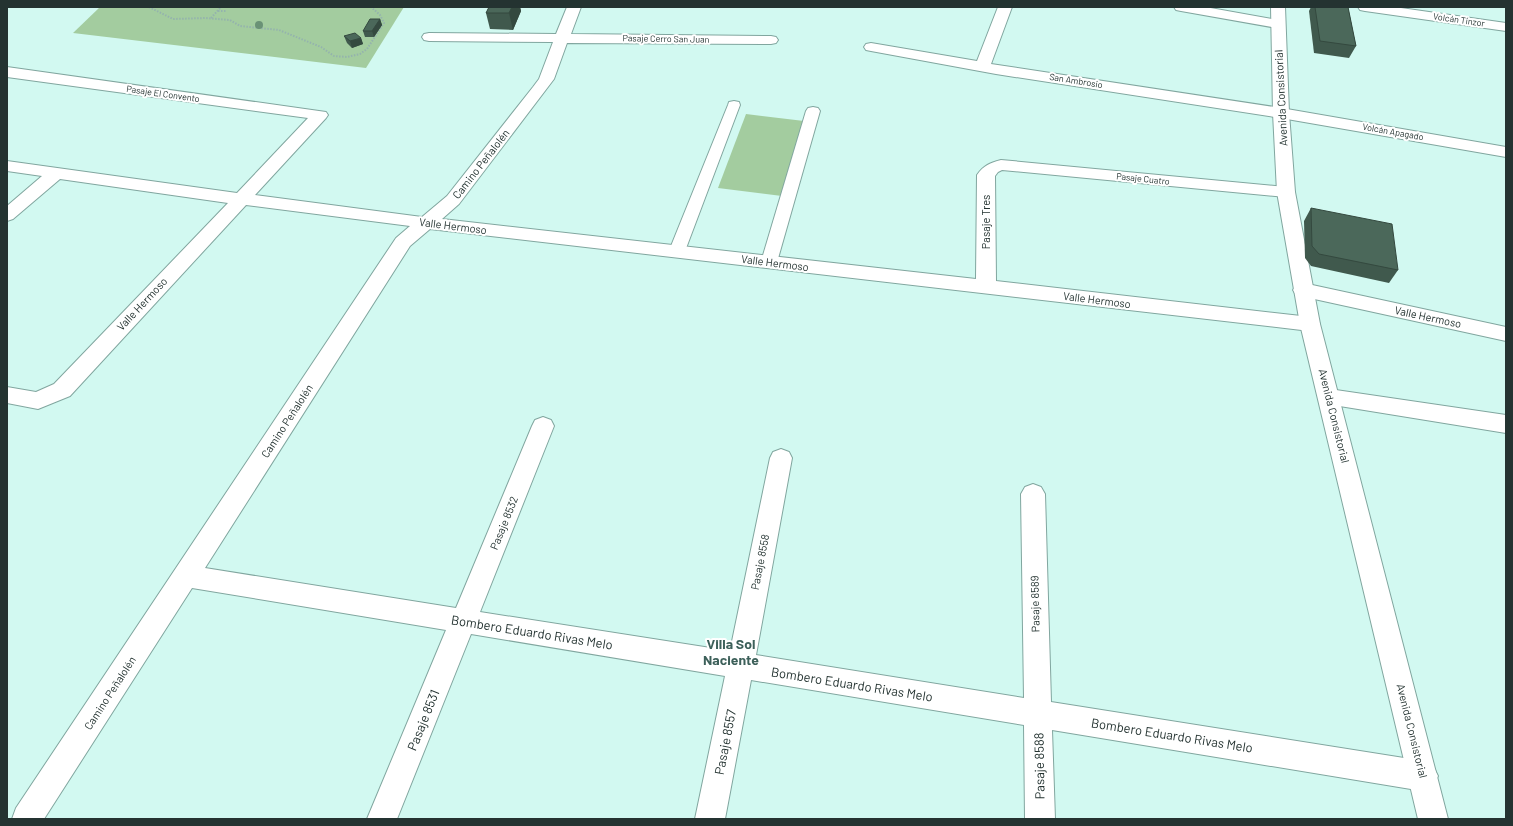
<svg xmlns="http://www.w3.org/2000/svg" width="1513" height="826" font-family="Barlow,sans-serif">
	<rect width="100%" height="100%" fill="#d2f9f1"/>
	<g fill="#a3cc9f">
		<polygon points="100,7 404,7 366,68 73,33"/>
		<polygon points="746,114 804,121 782,196 718,188"/>
	</g>
	<g fill="none" stroke-linecap="round" stroke-linejoin="round">
		<defs>
			<g id="lane">
				<polygon points="734,101 739,102 740,105 685,251 682,255 677,256 672,255 669,251 728,105 729,102"/>
				<polygon points="813,107 818,108 820,111 777,262 774,266 769,267 764,266 761,262 806,111 808,108"/>
			</g>
			<g id="street">
				<path d="M567,7H581L571,34L771,36L776,37L778,40L776,43L771,44L567,43L554,79L459,204L442,219L976,279L977,175C984,165 990,163 1001,160L1286,187L1292,188L1295,192L1292,196L1286,197L1002,170L998,172L995,176L996,281L1310,317L1317,319L1320,324L1317,329L1310,331L430,229L410,246L205,568L456,608L532,426L535,420L543,417L551,420L554,426L480,612L730,651L770,458L773,452L781,449L789,452L792,458L756,655L1024,698L1021,494L1025,487L1033,484L1041,487L1045,494L1051,702L1423,761L1433,766L1438,776L1433,786L1423,791L1052,730L1055,819H1025L1024,725L751,680L725,819H695L725,676L471,634L397,819H367L446,630L192,588L44,819H12L16,808L396,238L410,226L246,205L70,396L38,409L7,403V387L36,392L54,384L228,203L60,179L13,219L7,221V206L42,176L7,171V161L237,193L308,118L7,77V67L326,112L328,115L326,118L255,195L422,217L447,196L533,87L539,79L553,42L429,41L424,40L422,37L424,34L429,33L556,34Z"/>
				<polygon points="998,7 1012,7 991,64 1281,108 1506,147 1506,157 1281,118 996,74 871,51 866,50 864,47 866,44 871,43 977,61"/>
				<polygon points="1174,7 1205,7 1277,20 1282,21 1284,24 1282,27 1277,28 1181,11 1176,10"/>
				<polygon points="1358,7 1394,7 1506,23 1506,31 1365,11 1360,10"/>
				<polygon points="1303,283 1506,327 1506,341 1296,295 1293,290 1296,285"/>
				<polygon points="1329,389 1506,415 1506,433 1321,403 1318,397 1321,391"/>
			</g>
			<polygon id="secondary" points="1271,7 1285,7 1289,113 1295,192 1320,324 1448,819 1418,819 1300,324 1277,192 1273,113"/>
		</defs>
		<use href="#lane" stroke="#81a69f" stroke-width="2"/>
		<use href="#street" stroke="#81a69f" stroke-width="2"/>
		<use href="#secondary" stroke="#81a69f" stroke-width="2"/>
		<g stroke="#94b3ad" stroke-width="2" stroke-dasharray="1.5 1.5" stroke-linecap="butt">
			<polyline points="149,7 173,19 206,18 230,20 240,26 279,30 321,47 334,56 347,57 360,54 367,49 384,23 380,15 371,7"/>
			<polyline points="218,11 227,11"/>
			<polyline points="211,18 221,7"/>
		</g>
		<use href="#lane" fill="#fff" fill-rule="evenodd"/>
		<use href="#street" fill="#fff" fill-rule="evenodd"/>
		<use href="#secondary" fill="#fff" fill-rule="evenodd"/>
	</g>
	<circle fill="#6a9276" cx="259" cy="25" r="4"/>
	<g fill="#40594d">
		<polygon points="489,7 520,7 521,11 513,30 490,29 486,13"/>
		<polygon points="1311,7 1348,7 1356,46 1349,58 1314,53 1309,11"/>
		<polygon points="380,19 382,25 374,37 365,37 363,31"/>
		<polygon points="344,36 361,38 363,44 352,48 347,43"/>
		<polygon points="1311,208 1398,270 1389,283 1311,266 1305,258 1304,221"/>
	</g>
	<g fill="#34493f">
		<polygon points="512,7 520,7 521,11 513,30 509,13"/>
		<polygon points="380,19 382,25 374,37 372,31"/>
		<polygon points="361,38 363,44 352,48 350,41"/>
	</g>
	<g fill="#4b685a" stroke="#34493f">
		<polygon points="489,7 512,7 509,13 486,13"/>
		<polygon points="1315,7 1348,7 1356,46 1320,41"/>
		<polygon points="370,19 380,19 372,31 363,31"/>
		<polygon points="355,33 361,38 350,41 344,36"/>
		<polygon points="1311,208 1392,224 1398,270 1319,254 1312,246"/>
	</g>
	<g text-anchor="middle" stroke-width="4" stroke-linejoin="round" paint-order="stroke">
		<g font-size="9" fill="#243331" stroke="#fff">
			<text transform="translate(1459 20) rotate(8)" y="3">Volcán Tinzor</text>
			<text transform="translate(666 39) rotate(1)" y="3">Pasaje Cerro San Juan</text>
			<text transform="translate(1076 81) rotate(9)" y="3">San Ambrosio</text>
			<text transform="translate(163 94) rotate(8)" y="3">Pasaje El Convento</text>
			<text transform="translate(1393 132) rotate(10)" y="3">Volcán Apagado</text>
			<text transform="translate(1143 179) rotate(6)" y="3">Pasaje Cuatro</text>
		</g>
		<g font-size="11" fill="#243331" stroke="#fff">
			<text transform="translate(1281 98) rotate(-93)" y="4">Avenida Consistorial</text>
			<text transform="translate(481 164) rotate(-52)" y="4">Camino Peñalolén</text>
			<text transform="translate(986 222) rotate(-90)" y="4">Pasaje Tres</text>
			<text transform="translate(453 226) rotate(7)" y="4">Valle Hermoso</text>
			<text transform="translate(775 263) rotate(7)" y="4">Valle Hermoso</text>
			<text transform="translate(1097 300) rotate(7)" y="4">Valle Hermoso</text>
			<text transform="translate(142 304) rotate(-47)" y="4">Valle Hermoso</text>
			<text transform="translate(1428 317) rotate(12)" y="4">Valle Hermoso</text>
			<text transform="translate(1334 416) rotate(76)" y="4">Avenida Consistorial</text>
			<text transform="translate(287 421) rotate(-57)" y="4">Camino Peñalolén</text>
			<text transform="translate(504 523) rotate(-68)" y="4">Pasaje 8532</text>
			<text transform="translate(760 562) rotate(-79)" y="4">Pasaje 8558</text>
			<text transform="translate(1035 604) rotate(-91)" y="4">Pasaje 8589</text>
			<text transform="translate(110 693) rotate(-57)" y="4">Camino Peñalolén</text>
			<text transform="translate(1412 731) rotate(76)" y="4">Avenida Consistorial</text>
		</g>
		<g font-size="13" fill="#243331" stroke="#fff">
			<text transform="translate(532 632) rotate(9)" y="5">Bombero Eduardo Rivas Melo</text>
			<text transform="translate(852 684) rotate(9)" y="5">Bombero Eduardo Rivas Melo</text>
			<text transform="translate(423 720) rotate(-68)" y="5">Pasaje 8531</text>
			<text transform="translate(1172 735) rotate(9)" y="5">Bombero Eduardo Rivas Melo</text>
			<text transform="translate(725 742) rotate(-79)" y="5">Pasaje 8557</text>
			<text transform="translate(1039 766) rotate(-91)" y="5">Pasaje 8588</text>
		</g>
		<g font-size="14" font-weight="bold" fill="#3d605a" stroke="#fff">
			<text x="731" y="649">Villa Sol<tspan x="731" dy="16">Naciente</tspan></text>
		</g>
	</g>
	<rect width="1513" height="826" fill="none" stroke="#243331" stroke-width="16"/>
</svg>
